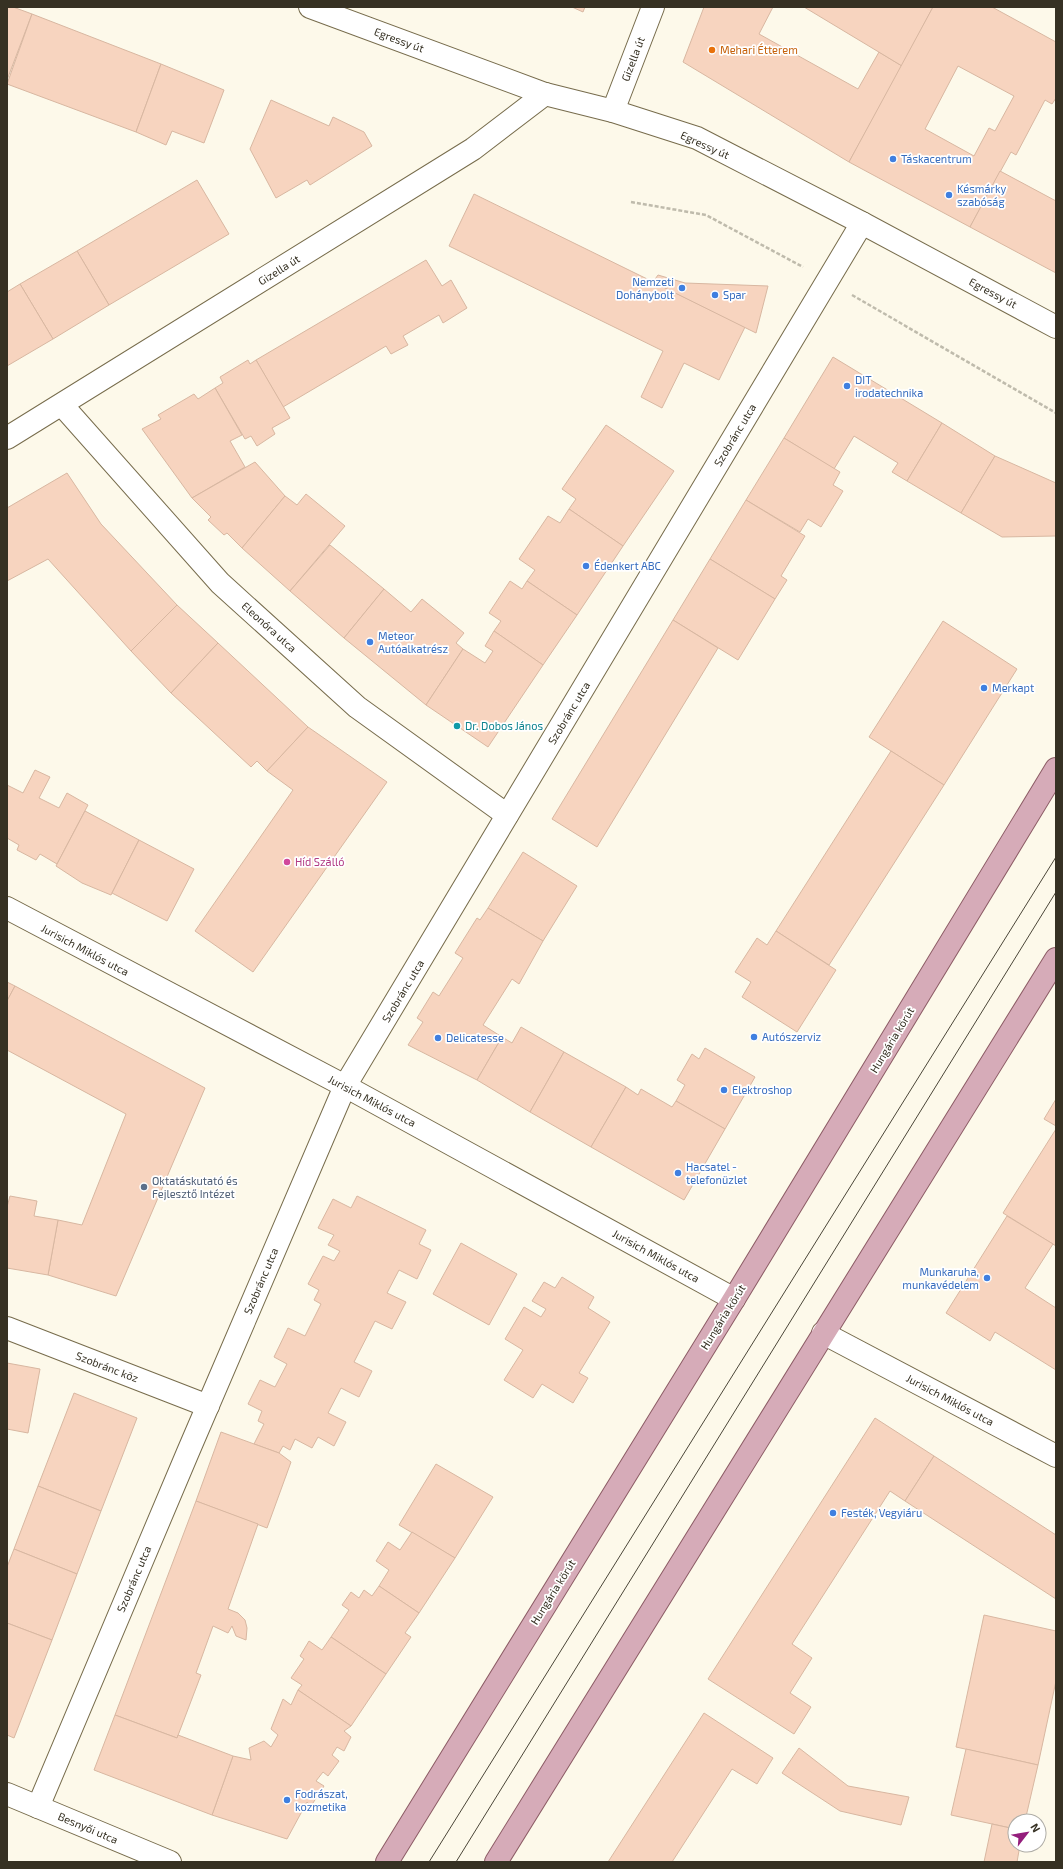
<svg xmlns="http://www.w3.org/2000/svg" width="1063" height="1869" font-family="'Exo 2',sans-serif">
	<rect width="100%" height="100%" fill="#fdf9ea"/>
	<g fill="#f7d4bf" stroke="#d8b7a1" fill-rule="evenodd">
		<polygon points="7,7 13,7 32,14 7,80"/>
		<polygon points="572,7 585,7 583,12"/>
		<polygon points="704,7 773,7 759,34 858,89 879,52 902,66 849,162 683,62"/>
		<polygon points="804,7 933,7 902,66"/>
		<path d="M933,7H992L1056,42V98L1052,104L1045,100L1016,155L1011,152L970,227L849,162ZM958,66L1014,96L995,131L989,128L974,156L925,129Z"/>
		<polygon points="32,14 161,64 136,132 7,84"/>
		<polygon points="161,64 224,90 204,143 172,131 166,145 136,132"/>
		<polygon points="271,100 329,126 333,117 364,132 372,146 310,185 307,180 276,198 250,149"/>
		<polygon points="1000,171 1056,201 1056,273 970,227"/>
		<polygon points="197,180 229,234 109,305 77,251"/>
		<polygon points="474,194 745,327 719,380 684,363 662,408 641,397 663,351 449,246"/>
		<polygon points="77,251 109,305 53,339 20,284"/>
		<polygon points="426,260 442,286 451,280 467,308 443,323 439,315 403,336 408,345 391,354 386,346 283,407 256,360"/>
		<polygon points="658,275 685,283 768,286 756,333 653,282"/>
		<polygon points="20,284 53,339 7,366 7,292"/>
		<polygon points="833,357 942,423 907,481 892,472 898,463 854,436 834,469 784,438"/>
		<polygon points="248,360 250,364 256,360 290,418 272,428 275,434 257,446 251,436 245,439 215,388 223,383 220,377"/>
		<polygon points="215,388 242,435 230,441 245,467 192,498 142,429 161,419 158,415 194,394 198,399"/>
		<polygon points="942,423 995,456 961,513 907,481"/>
		<polygon points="606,425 674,471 623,546 569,509 576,499 562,489"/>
		<polygon points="784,438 840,472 833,485 843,491 821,527 808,519 800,532 746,500"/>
		<polygon points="995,456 1056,483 1056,536 1002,537 961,513"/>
		<polygon points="255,462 285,496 242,548 227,533 224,535 208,520 211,517 192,498"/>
		<polygon points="67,473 101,524 177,605 131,651 48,559 7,581 7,508"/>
		<polygon points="306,494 345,526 290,591 242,548 285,496 297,505"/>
		<polygon points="746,500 805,536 781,576 787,580 775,599 710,559"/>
		<polygon points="569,509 623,546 577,615 527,581 535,570 519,559 548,516 560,523"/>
		<polygon points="330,545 384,589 344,638 290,591"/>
		<polygon points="710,559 775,599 738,660 673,620"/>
		<polygon points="510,581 522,589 527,581 577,615 543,665 494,631 501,621 489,613"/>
		<polygon points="384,589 411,612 422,599 464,633 456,643 463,649 426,705 344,638"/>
		<polygon points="177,605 218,643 171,693 131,651"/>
		<polygon points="673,620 718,648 597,847 552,819"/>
		<polygon points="943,621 1017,669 944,785 869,737"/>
		<polygon points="494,631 543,665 488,747 426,705 463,649 485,663 493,651 485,646"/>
		<polygon points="218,643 308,727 267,771 257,761 251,767 171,693"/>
		<polygon points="308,727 387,782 253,972 195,931 293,790 267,771"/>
		<polygon points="891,751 944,785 829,965 776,931"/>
		<polygon points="35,770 50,777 39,798 59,808 67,793 88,805 57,864 40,854 36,860 17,850 19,845 7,838 7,785 23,793"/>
		<polygon points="85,811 139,840 111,895 82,883 56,866"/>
		<polygon points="139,840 194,869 167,921 112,893"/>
		<polygon points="523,852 577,886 543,941 488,908"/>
		<polygon points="488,908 543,941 519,984 512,979 483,1025 502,1037 477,1080 408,1045 423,1022 417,1018 433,992 439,996 463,958 455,953 477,918 480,920"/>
		<polygon points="776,931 836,970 797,1032 742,997 751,982 735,972 757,938 767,945"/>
		<polygon points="7,982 15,986 7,1001"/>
		<polygon points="15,986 205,1088 116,1296 48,1275 58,1220 82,1225 126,1114 7,1050 7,1001"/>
		<polygon points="521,1027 564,1052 530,1112 477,1080 502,1037 512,1043"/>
		<polygon points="705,1048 755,1077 725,1129 676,1101 685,1085 677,1080 692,1054 699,1059"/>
		<polygon points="564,1052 626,1087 591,1147 530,1112"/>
		<polygon points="626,1087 638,1095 641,1089 672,1107 676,1101 725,1129 684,1200 591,1147"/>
		<polygon points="1056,1099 1056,1126 1044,1119"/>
		<polygon points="1056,1129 1056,1246 1003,1213"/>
		<polygon points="10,1196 37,1201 34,1216 58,1220 48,1275 7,1268 7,1207"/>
		<polygon points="357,1196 426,1230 419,1244 431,1250 417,1279 399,1270 387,1293 406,1302 392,1329 375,1321 354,1362 372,1371 359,1397 341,1388 328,1413 346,1422 334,1446 318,1437 312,1448 295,1439 290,1450 283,1446 279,1453 254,1444 264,1424 258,1421 262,1411 248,1404 260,1380 275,1387 287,1364 274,1357 288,1328 305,1336 321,1304 314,1300 319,1290 308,1284 323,1256 334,1261 340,1251 328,1245 334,1235 318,1228 333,1199 351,1208"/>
		<polygon points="1007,1216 1053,1244 1025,1288 1056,1308 1056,1370 995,1332 990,1341 946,1313"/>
		<polygon points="461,1243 517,1274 489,1325 433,1294"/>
		<polygon points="562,1277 594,1297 588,1308 610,1322 579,1373 588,1378 573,1403 542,1384 533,1398 504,1380 523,1350 505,1339 524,1307 541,1317 546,1309 532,1301 544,1282 555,1288"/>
		<polygon points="7,1363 40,1369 28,1433 7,1429"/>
		<polygon points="74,1393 137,1418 101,1511 38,1486"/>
		<polygon points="875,1418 934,1456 905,1501 890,1491 792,1644 812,1658 790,1693 811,1707 794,1734 708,1679"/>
		<polygon points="221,1432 279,1453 291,1462 267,1528 196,1501"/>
		<polygon points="934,1456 1056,1535 1056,1599 905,1501"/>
		<polygon points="436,1464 493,1497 455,1558 399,1525"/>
		<polygon points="38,1486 101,1511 77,1574 14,1549"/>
		<polygon points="196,1501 258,1524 228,1609 238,1613 245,1620 247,1628 246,1640 236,1636 232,1626 228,1633 213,1626 196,1673 201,1675 177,1738 115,1715"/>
		<polygon points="412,1532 455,1558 419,1613 379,1586 389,1570 376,1561 388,1542 400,1550"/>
		<polygon points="14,1549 77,1574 52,1640 7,1623 7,1567"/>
		<polygon points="379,1586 419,1613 405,1633 411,1637 386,1674 331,1637 349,1610 342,1605 351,1592 359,1598 364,1590 372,1596"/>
		<polygon points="984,1615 1056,1631 1056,1681 1038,1765 956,1747"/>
		<polygon points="7,1623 52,1640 14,1738 7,1735"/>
		<polygon points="331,1637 386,1674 351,1726 298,1690 302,1685 291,1678 304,1659 300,1656 309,1641 322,1650"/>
		<polygon points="298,1690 351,1726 344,1731 351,1737 344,1751 337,1747 332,1755 339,1761 328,1776 323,1772 316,1781 324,1786 311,1806 307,1802 287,1839 212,1815 233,1756 251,1760 249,1748 264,1741 271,1747 278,1735 271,1729 283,1699 291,1705"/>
		<polygon points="704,1713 773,1758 757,1784 732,1769 672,1862 608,1862"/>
		<polygon points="115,1715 177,1738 178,1735 233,1756 212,1815 94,1770"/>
		<polygon points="799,1748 848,1786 909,1797 901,1825 840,1811 782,1773"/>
		<polygon points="966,1749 1038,1765 1025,1821 1015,1821 1015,1829 951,1815"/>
		<polygon points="992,1824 1015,1829 1015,1845 1020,1845 1017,1862 984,1862"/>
	</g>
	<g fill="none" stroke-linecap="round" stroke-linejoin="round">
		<defs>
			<g id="minor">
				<polyline points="613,111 653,7"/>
				<polyline points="62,405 220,583 357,707 507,815"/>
				<polyline points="7,438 473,149 545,94"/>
				<polyline points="7,908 345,1086 734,1299"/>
				<polyline points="7,1328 208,1406"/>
				<polyline points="823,1333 1056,1456"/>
				<polyline points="7,1794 170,1862"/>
				<polyline points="38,1807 188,1452 345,1086 862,223"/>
			</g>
			<polyline id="tertiary" points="310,7 545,94 613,111 697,138 862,223 1056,327"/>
			<g id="primary">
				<polyline points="387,1862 734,1299 1056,769"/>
				<polyline points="496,1862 1056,959"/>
			</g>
		</defs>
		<use href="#minor" stroke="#776c4c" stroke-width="24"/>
		<use href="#tertiary" stroke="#776c4c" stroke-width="24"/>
		<use href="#primary" stroke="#8c5c65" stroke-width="24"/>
		<g stroke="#bfbbac" stroke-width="2.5" stroke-dasharray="4 2" stroke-linecap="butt">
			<polyline points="631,202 706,215 803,267"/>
			<polyline points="852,295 1056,413"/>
		</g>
		<use href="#minor" stroke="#fff" stroke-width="22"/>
		<use href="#tertiary" stroke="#fff" stroke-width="22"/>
		<use href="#primary" stroke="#d6abb8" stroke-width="22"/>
		<g stroke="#4b4638" stroke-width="1">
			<polyline points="429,1862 1056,857"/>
			<polyline points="456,1862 1056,892"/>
		</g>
	</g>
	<circle fill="#e8710a" stroke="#fff" stroke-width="1.5" cx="712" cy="50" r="4"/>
	<g fill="#3f7fe0" stroke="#fff" stroke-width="1.5">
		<circle cx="893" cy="159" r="4"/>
		<circle cx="949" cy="195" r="4"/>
		<circle cx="682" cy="288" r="4"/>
		<circle cx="715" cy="295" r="4"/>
		<circle cx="847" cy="386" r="4"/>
		<circle cx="586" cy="566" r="4"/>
		<circle cx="370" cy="642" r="4"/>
		<circle cx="984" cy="688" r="4"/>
		<circle cx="754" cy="1037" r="4"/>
		<circle cx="438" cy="1038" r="4"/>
		<circle cx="724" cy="1090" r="4"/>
		<circle cx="678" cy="1173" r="4"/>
		<circle cx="987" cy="1278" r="4"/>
		<circle cx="833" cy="1513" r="4"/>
		<circle cx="287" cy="1800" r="4"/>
	</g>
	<circle fill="#0f9aa8" stroke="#fff" stroke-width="1.5" cx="457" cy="726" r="4"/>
	<circle fill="#d1479c" stroke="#fff" stroke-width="1.5" cx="287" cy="862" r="4"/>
	<circle fill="#5c6f8a" stroke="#fff" stroke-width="1.5" cx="144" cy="1187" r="4"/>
	<g text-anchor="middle" stroke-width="3.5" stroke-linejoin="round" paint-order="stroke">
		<g font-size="11" fill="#363123" stroke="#fff">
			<text transform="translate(399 40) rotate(20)" y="4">Egressy út</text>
			<text transform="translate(633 59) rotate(-69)" y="4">Gizella út</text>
			<text transform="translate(705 145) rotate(24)" y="4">Egressy út</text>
			<text transform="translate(279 270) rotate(-32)" y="4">Gizella út</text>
			<text transform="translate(993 293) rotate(28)" y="4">Egressy út</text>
			<text transform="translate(735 435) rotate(-59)" y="4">Szobránc utca</text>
			<text transform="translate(269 627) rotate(42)" y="4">Eleonóra utca</text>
			<text transform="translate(569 713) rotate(-59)" y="4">Szobránc utca</text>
			<text transform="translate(85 950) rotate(28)" y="4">Jurisich Miklós utca</text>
			<text transform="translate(403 991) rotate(-59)" y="4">Szobránc utca</text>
			<text transform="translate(892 1040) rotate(-59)" y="4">Hungária körút</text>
			<text transform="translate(372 1101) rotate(28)" y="4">Jurisich Miklós utca</text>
			<text transform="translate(656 1256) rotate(29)" y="4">Jurisich Miklós utca</text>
			<text transform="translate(261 1281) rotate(-67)" y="4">Szobránc utca</text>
			<text transform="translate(723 1317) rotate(-58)" y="4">Hungária körút</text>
			<text transform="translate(107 1367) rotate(21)" y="4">Szobránc köz</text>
			<text transform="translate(950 1400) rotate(28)" y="4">Jurisich Miklós utca</text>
			<text transform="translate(134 1579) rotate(-67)" y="4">Szobránc utca</text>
			<text transform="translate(553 1592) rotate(-58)" y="4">Hungária körút</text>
			<text transform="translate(88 1828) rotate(23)" y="4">Besnyői utca</text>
		</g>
		<g font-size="11" fill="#c56008" stroke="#fff" text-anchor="start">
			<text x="720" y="54">Mehari Étterem</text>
		</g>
		<g font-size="11" fill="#366cbe" stroke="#fff" text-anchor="start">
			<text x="901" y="163">Táskacentrum</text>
			<text x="957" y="193">Késmárky<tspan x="957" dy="13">szabóság</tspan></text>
			<text x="674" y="286" text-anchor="end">Nemzeti<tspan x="674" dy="13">Dohánybolt</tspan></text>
			<text x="723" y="299">Spar</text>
			<text x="855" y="384">DIT<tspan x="855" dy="13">irodatechnika</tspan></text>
			<text x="594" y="570">Édenkert ABC</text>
			<text x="378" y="640">Meteor<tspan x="378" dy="13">Autóalkatrész</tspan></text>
			<text x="992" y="692">Merkapt</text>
			<text x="762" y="1041">Autószerviz</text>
			<text x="446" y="1042">Delicatesse</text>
			<text x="732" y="1094">Elektroshop</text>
			<text x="686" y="1171">Hacsatel -<tspan x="686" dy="13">telefonüzlet</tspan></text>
			<text x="979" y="1276" text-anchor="end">Munkaruha,<tspan x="979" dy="13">munkavédelem</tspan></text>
			<text x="841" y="1517">Festék, Vegyiáru</text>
			<text x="295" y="1798">Fodrászat,<tspan x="295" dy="13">kozmetika</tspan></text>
		</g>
		<g font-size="11" fill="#0d838f" stroke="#fff" text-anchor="start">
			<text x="465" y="730">Dr. Dobos János</text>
		</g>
		<g font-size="11" fill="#b23c85" stroke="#fff" text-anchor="start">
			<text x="295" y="866">Híd Szálló</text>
		</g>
		<g font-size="11" fill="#4e5e75" stroke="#fff" text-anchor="start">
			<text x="152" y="1185">Oktatáskutató és<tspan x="152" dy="13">Fejlesztő Intézet</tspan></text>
		</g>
	</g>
	<rect width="1063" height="1869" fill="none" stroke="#363123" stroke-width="16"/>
	<g transform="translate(1027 1833) rotate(59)"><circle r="19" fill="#ffffff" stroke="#afada7"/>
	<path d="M0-3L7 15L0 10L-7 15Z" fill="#941e7c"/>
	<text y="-6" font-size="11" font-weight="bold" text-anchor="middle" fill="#363123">N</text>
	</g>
</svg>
